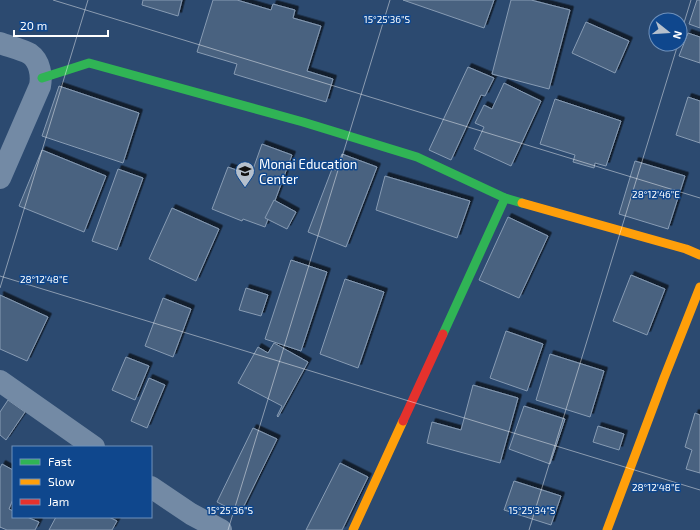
<svg xmlns="http://www.w3.org/2000/svg" width="700" height="530" font-family="'Exo 2',sans-serif">
	<defs>
		<filter id="shadow"><feDropShadow dx="3.5" dy="-3.5" stdDeviation="0" flood-color="#0009"/></filter>
	</defs>
	<rect width="100%" height="100%" fill="#2c4a70"/>
	<g fill="#496280" stroke="#879bb3" filter="url(#shadow)">
		<polygon points="143,0 182,0 178,16 142,5"/>
		<polygon points="213,0 237,0 271,10 273,4 295,10 293,18 321,26 307,71 333,79 326,102 234,74 237,64 197,52"/>
		<polygon points="403,0 494,0 484,28"/>
		<polygon points="511,0 531,0 570,10 549,89 492,74"/>
		<polygon points="697,0 700,0 700,28 689,24"/>
		<polygon points="586,22 629,41 615,73 572,53"/>
		<polygon points="688,33 700,37 700,63 679,56"/>
		<polygon points="468,67 494,78 485,96 481,95 451,160 429,150"/>
		<polygon points="504,83 541,101 511,166 474,149 484,127 475,123 484,105 492,109"/>
		<polygon points="59,86 139,113 123,163 42,136"/>
		<polygon points="688,97 700,101 700,143 676,135"/>
		<polygon points="555,99 621,121 606,166 595,163 594,168 573,162 575,155 540,144"/>
		<polygon points="262,144 292,155 265,227 243,219 242,221 212,209 228,167 251,175"/>
		<polygon points="42,150 106,176 84,232 19,206"/>
		<polygon points="342,154 377,167 346,247 308,232 332,169 336,170"/>
		<polygon points="635,161 685,176 668,229 619,214"/>
		<polygon points="118,169 143,178 117,250 92,241"/>
		<polygon points="385,176 470,201 457,238 376,210"/>
		<polygon points="274,200 296,212 287,229 265,218"/>
		<polygon points="172,208 219,229 196,281 149,259"/>
		<polygon points="508,217 548,236 519,298 479,280"/>
		<polygon points="291,260 327,272 301,351 265,339"/>
		<polygon points="631,275 665,289 647,335 613,321"/>
		<polygon points="345,279 384,292 358,368 320,354"/>
		<polygon points="246,288 268,295 261,316 239,310"/>
		<polygon points="0,295 48,317 27,361 0,349"/>
		<polygon points="163,298 191,309 173,357 145,346"/>
		<polygon points="506,331 543,344 527,391 490,378"/>
		<polygon points="274,343 308,362 278,417 277,416 282,406 238,383 258,347 268,353"/>
		<polygon points="550,354 604,371 590,417 536,400"/>
		<polygon points="126,357 149,366 135,400 112,390"/>
		<polygon points="149,378 165,385 147,428 131,421"/>
		<polygon points="473,385 518,398 500,463 427,443 432,422 461,430"/>
		<polygon points="8,400 25,412 6,440 0,435 0,412"/>
		<polygon points="524,406 565,419 550,464 509,449"/>
		<polygon points="695,413 700,415 700,473 686,469 692,450 685,447"/>
		<polygon points="598,426 624,434 619,450 593,442"/>
		<polygon points="253,428 277,439 240,514 217,502"/>
		<polygon points="340,463 368,477 342,530 306,530"/>
		<polygon points="2,464 13,470 13,499 9,509 13,511 13,517 27,517 39,522 35,530 7,530 0,527 0,528 0,468"/>
		<polygon points="514,481 561,496 551,525 504,510"/>
		<polygon points="56,517 109,517 117,521 112,530 49,530"/>
	</g>
	<g fill="none" stroke-linecap="round" stroke-linejoin="round">
		<g stroke="#738aa5" stroke-width="22">
			<path d="M0,43C8,46 24,50 30,54C40,61 42,76 40,86L0,178"/>
			<polyline points="0,381 94,447"/>
			<polyline points="151,487 191,514 221,530"/>
		</g>
		<g stroke="#30b455" stroke-width="9">
			<polyline points="42,78 89,63 303,122 417,157 505,198 522,203"/>
			<polyline points="443,334 505,198"/>
		</g>
		<g stroke="#ff9f0a" stroke-width="9">
			<polyline points="522,203 686,249 700,255"/>
			<polyline points="353,530 403,421"/>
			<polyline points="607,530 664,378 700,287"/>
		</g>
		<polyline stroke="#e5322d" stroke-width="9" points="403,421 443,334"/>
	</g>
	<path fill="none" stroke="#fff" stroke-width="1" stroke-opacity="0.45" d="M53,0L700,198M680,36L691,0M0,276L700,490M0,288L88,0M228,530L390,0M529,530L678,44"/>
	<defs>
		<symbol id="school-pin" viewBox="-11 -11 22 30"><path d="M0 17L-7.5 6A9.5 9.5 0 1 1 7.5 6Z" fill="#b5c0cd" stroke="#0f478d"/><path d="M0-5L7-2L0 1L-7-2ZM-4 1L0 2.5L4 1V4Q0 6-4 4Z" fill="#111"/></symbol>
	</defs>
	<g fill-rule="evenodd">
		<use href="#school-pin" x="234" y="160" width="22" height="30"/>
	</g>
	<g text-anchor="middle" stroke-width="3" stroke-linejoin="round" paint-order="stroke">
		<g font-size="13" fill="#fff" stroke="#0f478d" text-anchor="start">
			<text x="259" y="169">Monai Education<tspan x="259" dy="15">Center</tspan></text>
		</g>
	</g>
	<g font-size="10" text-anchor="middle" fill="#fff" stroke="#0f478d" stroke-width="3" stroke-linejoin="round" paint-order="stroke">
		<text x="387" y="23">15°25'36"S</text>
		<text x="656" y="198">28°12'46"E</text>
		<text x="44" y="283">28°12'48"E</text>
		<text x="656" y="491">28°12'48"E</text>
		<text x="230" y="514">15°25'36"S</text>
		<text x="532" y="514">15°25'34"S</text>
	</g>
	<rect x="12" y="446" width="140" height="72" fill="#0f478d" stroke="#6f91bb"/>
	<rect x="20" y="459" width="20" height="6" fill="#30b455" stroke="#6f91bb"/>
	<text x="48" y="466" font-size="12" fill="#ffffff">Fast</text>
	<rect x="20" y="479" width="20" height="6" fill="#ff9f0a" stroke="#6f91bb"/>
	<text x="48" y="486" font-size="12" fill="#ffffff">Slow</text>
	<rect x="20" y="499" width="20" height="6" fill="#e5322d" stroke="#6f91bb"/>
	<text x="48" y="506" font-size="12" fill="#ffffff">Jam</text>
	<g transform="translate(668 32) rotate(107)"><circle r="19" fill="#0f478d" stroke="#6f91bb"/>
	<path d="M0-3L7 15L0 10L-7 15Z" fill="#b5c0cd"/>
	<text y="-6" font-size="11" font-weight="bold" text-anchor="middle" fill="#ffffff">N</text>
	</g>
	<path d="M14 30v6h94v-6" fill="none" stroke="#ffffff" stroke-width="2"/>
	<text x="20" y="30" font-size="12" fill="#ffffff" stroke="#0f478d" stroke-width="3" paint-order="stroke">20 m</text>
</svg>
